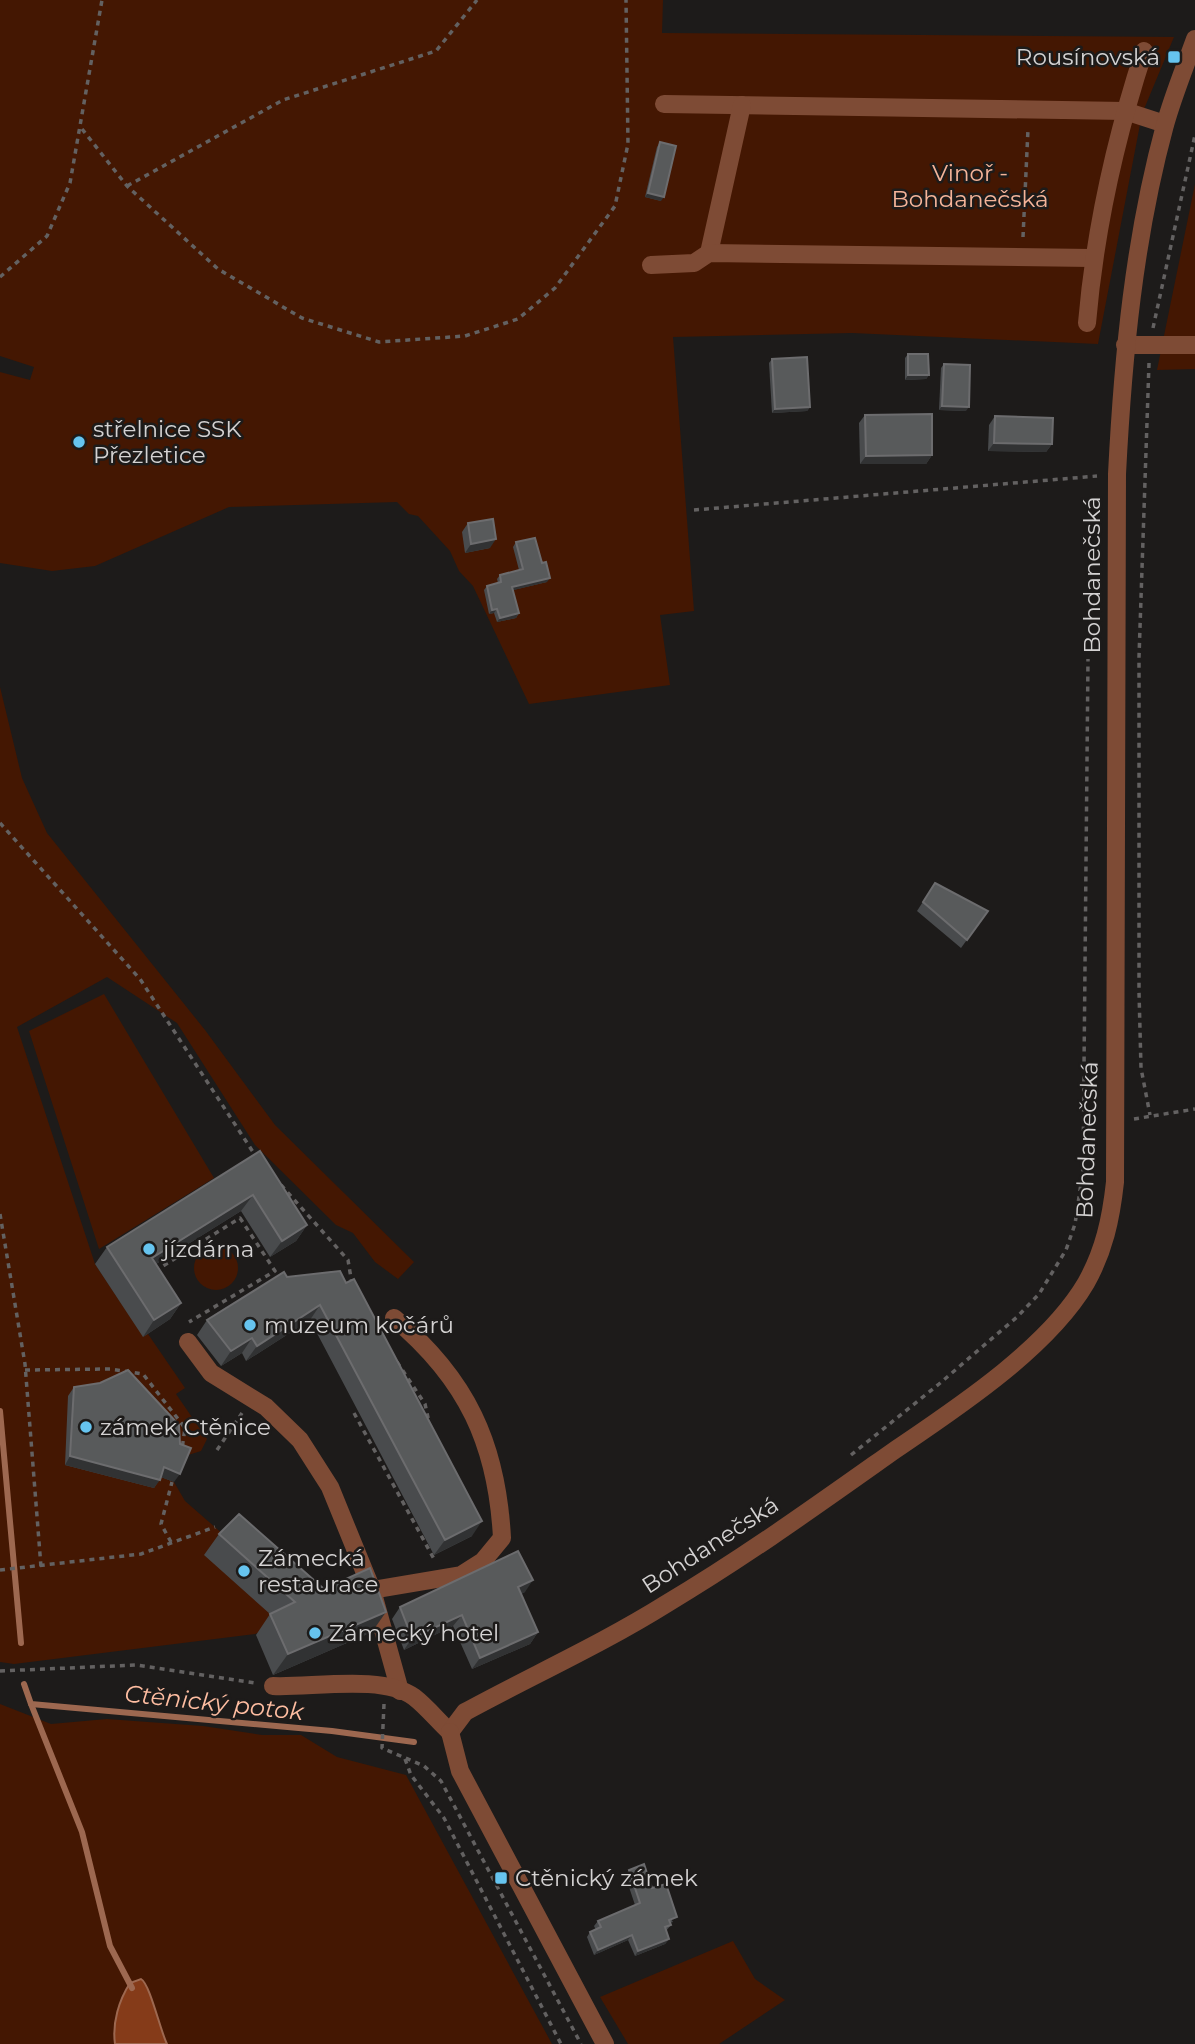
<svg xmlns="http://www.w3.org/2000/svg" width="1195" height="2044" font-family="Montserrat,sans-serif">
	<rect width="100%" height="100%" fill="#1d1b1a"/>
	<g fill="#441702">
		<polygon points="0,0 663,0 662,33 1174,37 1142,114 1098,344 852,333 673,337 694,611 660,615 670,685 529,704 473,586 459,571 450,551 418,516 409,514 397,502 229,507 95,566 52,571 0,563 0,372 30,380 34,367 0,356"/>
		<polygon points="1195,184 1195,369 1157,370"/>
		<polygon points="0,687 22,778 47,833 205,1030 275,1125 414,1262 398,1279 375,1262 353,1233 336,1225 255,1145 177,1023 107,977 17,1027 95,1264 143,1336 148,1334 185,1388 176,1394 207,1439 201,1451 185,1456 158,1476 174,1482 185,1501 224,1535 281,1623 255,1634 14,1664 0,1662"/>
		<polygon points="104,994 214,1178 99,1249 29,1031"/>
		<circle cx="216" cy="1268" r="22"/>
		<polygon points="0,1704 51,1724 107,1719 203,1726 262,1735 301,1735 337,1757 406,1775 552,2044 0,2044"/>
		<polygon points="733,1941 755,1979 785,2000 719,2044 628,2044 600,1997"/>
	</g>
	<path fill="#853b19" stroke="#9d6850" stroke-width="2" d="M141,1979C150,1984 160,2030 167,2044H115C112,2023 119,2000 130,1983Z"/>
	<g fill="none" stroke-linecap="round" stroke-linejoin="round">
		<g stroke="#9d6850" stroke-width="6">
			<polyline points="0,1411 21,1643"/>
			<polyline points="24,1684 31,1704 332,1731 414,1742"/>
			<polyline points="31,1704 82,1832 110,1946 132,1988"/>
		</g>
		<g stroke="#636161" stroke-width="3.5" stroke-dasharray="5 5" stroke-linecap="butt">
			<polyline points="82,129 127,186 218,269 302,318 379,342 465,336 518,319 555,288 615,206 628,144 626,0"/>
			<polyline points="127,186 283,100 436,51 477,0"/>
			<polyline points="1023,237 1028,129"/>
			<polyline points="0,277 47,236 70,183 102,0"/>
			<polyline points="1153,328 1195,135"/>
			<polyline points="1149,363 1139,657 1139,992 1141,1068 1150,1115"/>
			<polyline points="694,510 1097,476"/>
			<polyline points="0,823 140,979 255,1155"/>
			<polyline points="1134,1119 1195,1109"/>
			<polyline points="281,1185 348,1260 352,1284"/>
			<polyline points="0,1214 25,1364 41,1567"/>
			<polyline points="155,1271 240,1218 275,1271 189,1322"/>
			<polyline points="397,1362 425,1404 429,1422"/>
			<polyline points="25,1370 110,1369 143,1374 185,1428 182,1449"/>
			<polyline points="354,1413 434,1559"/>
			<polyline points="217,1450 242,1413"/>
			<polyline points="851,1455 939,1384 1017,1317 1039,1294 1066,1250 1075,1224 1083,1170 1088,659"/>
			<polyline points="171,1542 161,1524 172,1482"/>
			<polyline points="0,1570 141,1554 215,1527"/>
			<polyline points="0,1671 136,1665 255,1683"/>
			<polyline points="384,1704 382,1748 424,1766 441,1781 581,2044"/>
			<polyline points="405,1759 411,1775 444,1818 561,2044"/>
		</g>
		<g stroke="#7e4b35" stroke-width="18">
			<polyline points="664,104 1125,111 1165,124"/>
			<polyline points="709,253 742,105"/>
			<polyline points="651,265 694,263 709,253 1092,258"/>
			<path d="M1087,323C1095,229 1115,140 1144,51"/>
			<polyline points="1125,345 1195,345"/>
			<polyline points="188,1342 211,1373 266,1407 300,1440 330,1487 372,1590 400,1691"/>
			<path d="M372,1590L461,1575L483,1561L502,1538C497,1444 467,1379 394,1318"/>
			<path d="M273,1686C310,1688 383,1674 414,1697C427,1707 438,1721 450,1732"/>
			<path d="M450,1732L465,1712C531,1676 602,1644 666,1604C745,1557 820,1503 895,1450C957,1408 1048,1348 1086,1283C1104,1251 1111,1219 1115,1182L1117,474C1123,356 1134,239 1165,125C1173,96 1185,67 1195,39"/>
			<polyline points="450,1732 460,1771 605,2044"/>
		</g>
	</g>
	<g fill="#494b4d">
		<polygon points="660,142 661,201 645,197 657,147"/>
		<polygon points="908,354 929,375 926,379 905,380 905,358"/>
		<polygon points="772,359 810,407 807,411 772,413 769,363"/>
		<polygon points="944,364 966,411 939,410 941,368"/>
		<polygon points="865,415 932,455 926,464 860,464 859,423"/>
		<polygon points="995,416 1052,444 1046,452 988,451 989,425"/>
		<polygon points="468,523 490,548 465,553 462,532"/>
		<polygon points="516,542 547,582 513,590 519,613 516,618 497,622 494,613 489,614 484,590 487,586 498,583 497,579 500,575 519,570 513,547"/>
		<polygon points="935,883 988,911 961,948 917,911"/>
		<polygon points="260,1151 307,1225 296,1241 270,1257 241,1211 156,1264 181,1303 170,1319 143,1337 95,1264 107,1247"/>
		<polygon points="287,1277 346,1283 472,1536 434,1555 310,1320 246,1361 242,1353 221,1366 197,1335 207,1320"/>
		<polygon points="74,1387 174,1482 161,1477 154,1488 65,1465 68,1396"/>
		<polygon points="219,1534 372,1632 273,1675 256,1635 270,1614 204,1555"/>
		<polygon points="525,1592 521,1594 538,1632 530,1644 472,1669 453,1626 404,1650 392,1619 400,1607"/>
		<polygon points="629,1870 652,1888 673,1922 670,1923 671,1925 666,1931 669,1939 665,1944 635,1956 628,1940 594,1955 587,1937 590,1932 596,1930 594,1926 598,1921 635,1905 625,1875"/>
	</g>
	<g fill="#313233">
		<polygon points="648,193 664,197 661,201 645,197"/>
		<polygon points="908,375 929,375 926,379 905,380"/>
		<polygon points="942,406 969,407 966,411 939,410"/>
		<polygon points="810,407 807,411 772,413 775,409"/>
		<polygon points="994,443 1052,444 1046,452 988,451"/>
		<polygon points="932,455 926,464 860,464 866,456"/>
		<polygon points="496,539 490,548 465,553 471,544"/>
		<polygon points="550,578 547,582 510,591 512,587"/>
		<polygon points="497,609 494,613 489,614 492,610"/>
		<polygon points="519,613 516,618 497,622 500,618"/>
		<polygon points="253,1195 241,1211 140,1274 152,1258"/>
		<polygon points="307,1225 296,1241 270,1257 282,1241"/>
		<polygon points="181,1303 170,1319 143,1337 154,1320"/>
		<polygon points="320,1305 310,1320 246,1361 257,1346"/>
		<polygon points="252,1338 242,1353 221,1366 231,1351"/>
		<polygon points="70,1456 160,1480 154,1488 65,1465"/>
		<polygon points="164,1467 180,1474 174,1482 158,1476"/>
		<polygon points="482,1521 472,1536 434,1555 445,1540"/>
		<polygon points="533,1580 525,1592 510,1599 518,1587"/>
		<polygon points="386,1612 372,1632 273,1675 288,1654"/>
		<polygon points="462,1615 453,1626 404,1650 412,1638"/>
		<polygon points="538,1632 530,1644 472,1669 480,1658"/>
		<polygon points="632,1935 628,1940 594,1955 598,1950"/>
		<polygon points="669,1939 665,1944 635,1956 638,1951"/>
	</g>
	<g fill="#585a5b" stroke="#6c6c6e" stroke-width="2">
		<polygon points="660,142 676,146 664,197 648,193"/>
		<polygon points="908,354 928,354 929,375 908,375"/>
		<polygon points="807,357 810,407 775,409 772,359"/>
		<polygon points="944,364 970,365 969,407 942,406"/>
		<polygon points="932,414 932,455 866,456 865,415"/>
		<polygon points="995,416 1053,418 1052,444 994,443"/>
		<polygon points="493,519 496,539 471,544 468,523"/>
		<polygon points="535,538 542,563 546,562 550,578 512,587 519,613 500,618 497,609 492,610 487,586 501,582 500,575 523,569 516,542"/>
		<polygon points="935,883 988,911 967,940 923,902"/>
		<polygon points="260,1151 307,1225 282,1241 253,1195 152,1258 181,1303 154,1320 107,1247"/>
		<polygon points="340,1271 346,1283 354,1279 482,1521 445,1540 320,1305 257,1346 252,1338 231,1351 207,1320 284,1272 287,1277"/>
		<polygon points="128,1370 179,1425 180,1444 191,1448 180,1474 164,1467 160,1480 70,1456 74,1387 100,1383"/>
		<polygon points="239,1514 324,1589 370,1568 386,1612 288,1654 270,1614 295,1602 219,1534"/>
		<polygon points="518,1551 533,1580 518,1587 538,1632 480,1658 462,1615 412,1638 400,1607"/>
		<polygon points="644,1864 652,1888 666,1884 677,1917 669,1920 671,1925 665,1927 669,1939 638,1951 632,1935 598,1950 590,1932 601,1927 598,1921 640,1903 629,1870"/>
	</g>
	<g fill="#66c4ef" stroke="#1d1b1a" stroke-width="2.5">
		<rect x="1167" y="50" width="14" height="14" rx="3.5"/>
		<circle cx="79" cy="442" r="7"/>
		<circle cx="149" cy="1249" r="7"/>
		<circle cx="250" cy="1325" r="7"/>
		<circle cx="86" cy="1427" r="7"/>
		<circle cx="244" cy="1571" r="7"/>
		<circle cx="315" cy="1633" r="7"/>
		<rect x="494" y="1871" width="14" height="14" rx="3.5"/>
	</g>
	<g text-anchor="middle" stroke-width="5" stroke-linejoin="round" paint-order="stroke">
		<g font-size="23" fill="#d4d2d2" stroke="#1d1b1a" text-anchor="start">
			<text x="1160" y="65" text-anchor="end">Rousínovská</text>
			<text x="93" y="437">střelnice SSK<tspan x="93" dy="26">Přezletice</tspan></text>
			<text x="163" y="1257">jízdárna</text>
			<text x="264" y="1333">muzeum kočárů</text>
			<text x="100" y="1435">zámek Ctěnice</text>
			<text x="258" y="1566">Zámecká<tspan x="258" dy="26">restaurace</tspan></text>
			<text x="329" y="1641">Zámecký hotel</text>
			<text x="515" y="1886">Ctěnický zámek</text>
		</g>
		<g font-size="23" fill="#f5b499" stroke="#1d1b1a">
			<text x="970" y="181">Vinoř -<tspan x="970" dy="26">Bohdanečská</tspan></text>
		</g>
		<g font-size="23" fill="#d4d2d2" stroke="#1d1b1a">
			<text transform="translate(1092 575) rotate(-90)" y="8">Bohdanečská</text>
			<text transform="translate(1087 1140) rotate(-88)" y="8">Bohdanečská</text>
			<text transform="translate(710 1545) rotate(-33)" y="8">Bohdanečská</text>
		</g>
		<g font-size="24" font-style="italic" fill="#febda1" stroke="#1d1b1a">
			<text transform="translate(214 1703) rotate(6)" y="8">Ctěnický potok</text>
		</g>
	</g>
</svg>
